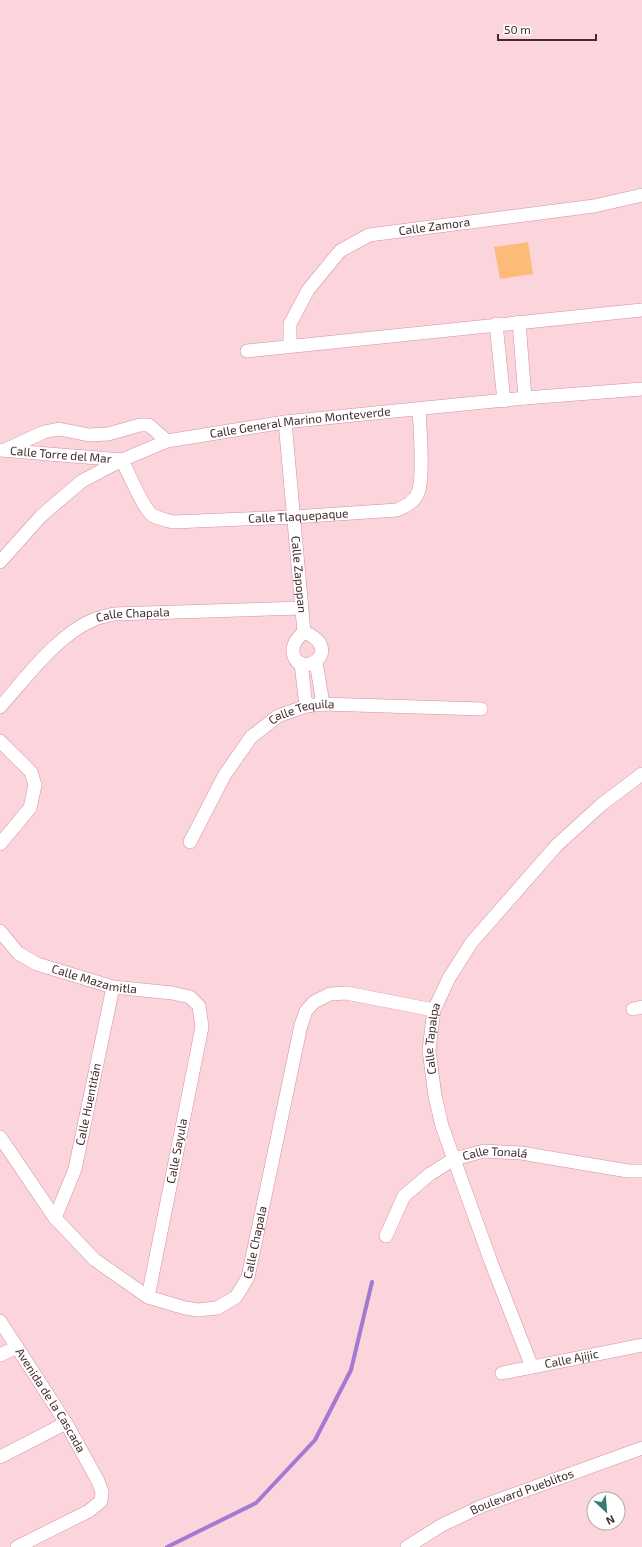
<svg xmlns="http://www.w3.org/2000/svg" width="642" height="1547" font-family="'Exo 2',sans-serif">
	<rect width="100%" height="100%" fill="#fcd4dc"/>
	<polygon fill="#fdbb7a" points="528,242 533,274 500,279 494,247"/>
	<g fill="none" stroke-linecap="round" stroke-linejoin="round">
		<polyline stroke="#a379d2" stroke-width="4" points="167,1547 256,1503 315,1440 351,1370 372,1282"/>
		<defs>
			<g id="minor">
				<polyline points="519,322 525,398"/>
				<polyline points="496,324 504,401"/>
				<path id="s1" d="M290,346V324L308,290L340,251L369,235L594,206L642,195"/>
				<polyline points="247,351 642,310"/>
				<path id="s2" d="M285,422L304,632"/>
				<polyline points="7,449 44,432 59,429 89,435 108,434 140,425 149,425 167,441"/>
				<path id="s3" d="M0,450L122,460C128,472 143,508 152,515C159,519 166,520 173,522L293,517L397,510C406,506 414,502 418,493C424,478 420,428 419,409"/>
				<path id="s4" d="M0,562L42,515L82,481L122,460L167,441L285,422L525,398L642,389"/>
				<path d="M304,632C347,650 299,682 293,653C292,644 298,637 304,632Z"/>
				<polyline points="316,662 323,704"/>
				<polyline points="301,663 306,706"/>
				<path id="s5" d="M0,707C26,678 57,635 93,620C99,617 107,616 114,614L301,608"/>
				<polyline points="0,741 31,772 35,785 30,808 0,844"/>
				<path id="s6" d="M190,842L224,776L251,737L278,716L306,706L323,704L481,709"/>
				<path id="s7" d="M0,931L18,953L37,964L113,987L172,993L190,997L199,1006L202,1027L148,1297"/>
				<polyline points="633,1009 642,1007"/>
				<path id="s8" d="M0,1137L55,1218L95,1260L148,1297L185,1308L198,1310L217,1308L236,1297L248,1277L301,1025L306,1011L314,1002L330,994L346,993L434,1010"/>
				<path id="s9" d="M55,1218L75,1169L113,987"/>
				<path id="s10" d="M386,1236L404,1196L430,1174L454,1159L484,1151L521,1153L628,1171H642"/>
				<path id="s11" d="M0,1321L66,1423L98,1481L102,1492L101,1501L89,1511L17,1547"/>
				<polyline points="0,1355 17,1347"/>
				<path id="s12" d="M532,1367L491,1262L442,1126L435,1096L429,1050L434,1010L449,978L472,942L557,845L601,805L642,774"/>
				<path id="s13" d="M502,1373L642,1345"/>
				<polyline points="0,1457 66,1423"/>
				<path id="s14" d="M407,1547L442,1525L482,1506L642,1448"/>
			</g>
		</defs>
		<use href="#minor" stroke="#d192a0" stroke-width="14"/>
		<use href="#minor" stroke="#fff" stroke-width="13"/>
	</g>
	<g text-anchor="middle" stroke-width="3" stroke-linejoin="round" paint-order="stroke">
		<g font-size="12" fill="#442a30" stroke="#fff">
			<text dy="4" stroke="none"><textPath href="#s1" startOffset="210">Calle Zamora</textPath></text>
			<text dy="4" stroke="none"><textPath href="#s4" startOffset="344">Calle General Marino Monteverde</textPath></text>
			<text dy="4" stroke="none"><textPath href="#s3" startOffset="61">Calle Torre del Mar</textPath></text>
			<text dy="4" stroke="none"><textPath href="#s3" startOffset="333">Calle Tlaquepaque</textPath></text>
			<text dy="4" stroke="none"><textPath href="#s2" startOffset="153">Calle Zapopan</textPath></text>
			<text dy="4" stroke="none"><textPath href="#s5" startOffset="169">Calle Chapala</textPath></text>
			<text dy="4" stroke="none"><textPath href="#s6" startOffset="180">Calle Tequila</textPath></text>
			<text dy="4" stroke="none"><textPath href="#s7" startOffset="110">Calle Mazamitla</textPath></text>
			<text dy="4" stroke="none"><textPath href="#s12" startOffset="346">Calle Tapalpa</textPath></text>
			<text dy="4" stroke="none"><textPath href="#s9" startOffset="119">Calle Huentitán</textPath></text>
			<text transform="translate(177 1151) rotate(-79)" y="4">Calle Sayula</text>
			<text dy="4" stroke="none"><textPath href="#s10" startOffset="148">Calle Tonalá</textPath></text>
			<text dy="4" stroke="none"><textPath href="#s8" startOffset="372">Calle Chapala</textPath></text>
			<text dy="4" stroke="none"><textPath href="#s13" startOffset="71">Calle Ajijic</textPath></text>
			<text dy="4" stroke="none"><textPath href="#s11" startOffset="94">Avenida de la Cascada</textPath></text>
			<text dy="4" stroke="none"><textPath href="#s14" startOffset="128">Boulevard Pueblitos</textPath></text>
		</g>
	</g>
	<g transform="translate(606 1511) rotate(154)"><circle r="19" fill="#ffffff" stroke="#b4aaac"/>
	<path d="M0-3L7 15L0 10L-7 15Z" fill="#367c73"/>
	<text y="-6" font-size="11" font-weight="bold" text-anchor="middle" fill="#442a30">N</text>
	</g>
	<path d="M498 34v6h98v-6" fill="none" stroke="#442a30" stroke-width="2"/>
	<text x="504" y="34" font-size="12" fill="#442a30" stroke="#ffffff" stroke-width="3" paint-order="stroke">50 m</text>
</svg>
